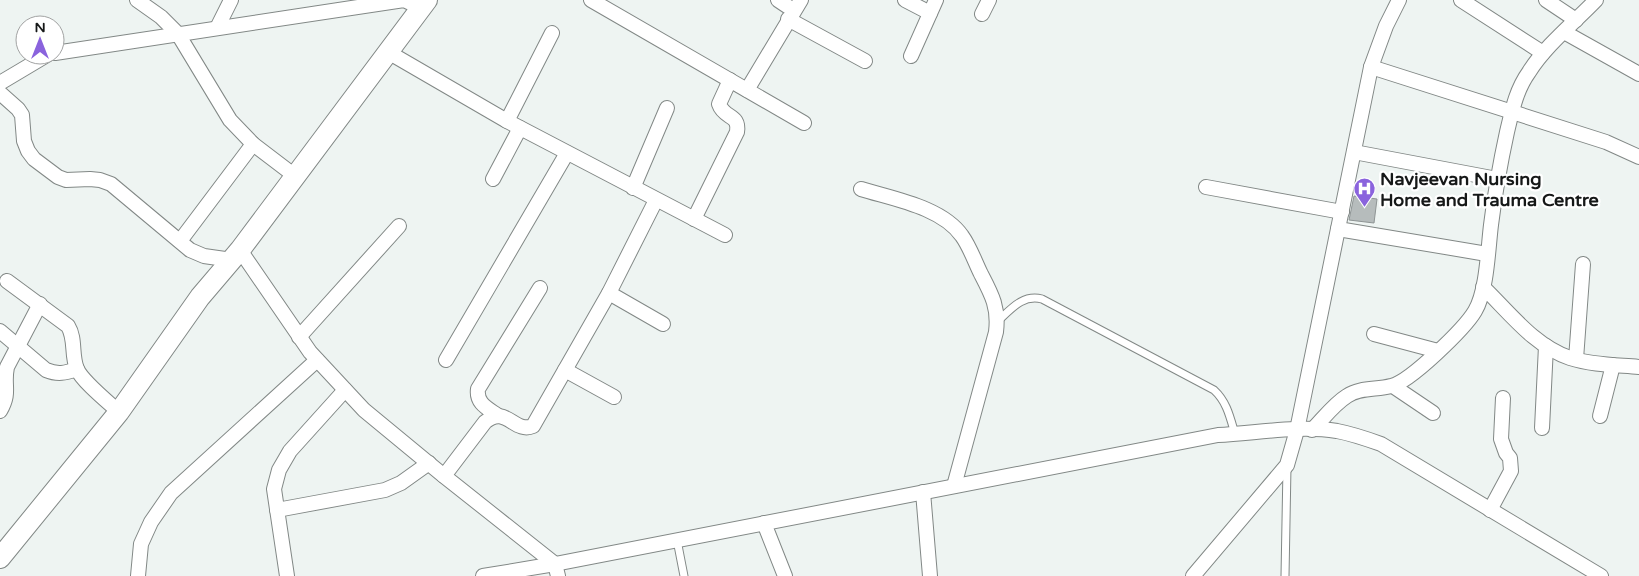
<svg xmlns="http://www.w3.org/2000/svg" width="1639" height="576" font-family="'Varela Round',sans-serif">
	<rect width="100%" height="100%" fill="#eef4f2"/>
	<polygon fill="#b6bcbc" stroke="#8e9494" points="1354,196 1377,199 1374,223 1349,220"/>
	<g fill="none" stroke-linecap="round" stroke-linejoin="round">
		<defs>
			<g id="lane">
				<path d="M998,321C1011,309 1023,294 1042,299L1214,390C1227,402 1230,417 1235,434"/>
				<polyline points="677,540 684,576"/>
				<polyline points="1285,576 1287,467"/>
			</g>
			<g id="street">
				<polyline points="137,0 161,17 178,34 230,120 253,144 295,176"/>
				<polyline points="591,0 804,123"/>
				<polyline points="778,0 793,10"/>
				<polyline points="905,0 930,13"/>
				<polyline points="1461,0 1543,53"/>
				<polyline points="1546,0 1576,20"/>
				<polyline points="982,14 989,0"/>
				<polyline points="788,19 865,61"/>
				<polyline points="217,28 231,0"/>
				<polyline points="1564,32 1639,74"/>
				<polyline points="388,52 507,121 725,235"/>
				<polyline points="55,53 404,0 421,8"/>
				<polyline points="911,56 936,0"/>
				<polyline points="1371,67 1606,142 1639,157"/>
				<polyline points="0,83 47,55"/>
				<polyline points="747,90 801,0"/>
				<polyline points="0,93 18,109 22,115 24,141 28,151 34,159 58,177 66,180 90,179 100,180 111,184 190,250 204,256 232,260"/>
				<polyline points="507,121 552,33"/>
				<polyline points="1354,152 1497,179"/>
				<polyline points="493,179 520,128"/>
				<polyline points="1206,187 1342,212"/>
				<polyline points="633,188 667,108"/>
				<path d="M861,189C893,199 942,207 962,236C970,247 975,262 981,274C992,295 999,308 996,332L954,486"/>
				<path d="M694,219L737,132C740,114 724,119 719,104L730,80"/>
				<polyline points="1338,229 1487,254"/>
				<polyline points="180,241 253,144"/>
				<polyline points="240,250 310,352 364,410 444,476 555,564 558,576"/>
				<path d="M7,281L68,326C76,339 71,355 77,369C82,381 108,402 119,412"/>
				<path d="M1483,287C1509,312 1534,346 1570,358C1592,365 1616,365 1639,367"/>
				<polyline points="609,293 663,324"/>
				<path d="M0,331L46,370C58,375 65,373 77,369"/>
				<polyline points="1374,334 1438,351"/>
				<polyline points="299,337 399,226"/>
				<polyline points="1576,359 1583,264"/>
				<polyline points="446,360 567,153"/>
				<polyline points="565,370 614,397"/>
				<polyline points="1393,386 1433,413"/>
				<path d="M0,411C11,392 3,386 7,367L40,304"/>
				<path d="M497,415C487,408 476,403 478,389L540,288"/>
				<polyline points="1600,416 1613,365"/>
				<polyline points="1542,428 1546,346"/>
				<path d="M1312,430C1323,419 1334,404 1347,396C1360,387 1377,390 1391,386C1410,382 1465,328 1475,311C1487,291 1488,249 1491,225C1495,193 1500,164 1507,132C1512,111 1516,90 1529,72C1546,45 1574,23 1596,0"/>
				<path d="M444,476L485,422C506,404 514,434 533,426L609,293L656,200"/>
				<polyline points="923,492 930,576"/>
				<polyline points="277,510 385,490 401,483 429,463"/>
				<polyline points="1490,510 1511,471 1510,458 1506,453 1501,439 1503,398"/>
				<polyline points="764,523 785,576"/>
				<polyline points="138,576 141,544 151,522 171,493 317,360"/>
				<polyline points="287,576 274,489 279,470 290,451 345,390"/>
				<path d="M483,576L555,564L1218,435C1257,433 1299,425 1337,431C1353,434 1367,439 1381,444L1601,576"/>
				<polyline points="1193,576 1287,465 1297,430 1371,67 1386,26 1399,0"/>
			</g>
			<polyline id="secondary" points="0,558 119,412 200,297 240,250 427,0"/>
		</defs>
		<use href="#lane" stroke="#828886" stroke-width="9"/>
		<use href="#street" stroke="#828886" stroke-width="16"/>
		<use href="#secondary" stroke="#828886" stroke-width="22"/>
		<use href="#lane" stroke="#fff" stroke-width="7"/>
		<use href="#street" stroke="#fff" stroke-width="14"/>
		<use href="#secondary" stroke="#fff" stroke-width="20"/>
	</g>
	<defs>
		<symbol id="hospital-pin" viewBox="-11 -11 22 30"><path d="M0 17L-7.5 6A9.5 9.5 0 1 1 7.5 6Z" fill="#8a63dd" stroke="#fff"/><path d="M-5-5h3v3.5h4V-5h3V5h-3V1.5h-4V5h-3Z" fill="#fff"/></symbol>
	</defs>
	<g fill-rule="evenodd">
		<use href="#hospital-pin" x="1352" y="176" width="25" height="34"/>
	</g>
	<g text-anchor="middle" stroke-width="4.5" stroke-linejoin="round" paint-order="stroke">
		<g font-size="18" font-weight="bold" fill="#161818" stroke="#fff" text-anchor="start">
			<text x="1380" y="185">Navjeevan Nursing<tspan x="1380" dy="21">Home and Trauma Centre</tspan></text>
		</g>
	</g>
	<g transform="translate(40 40)"><circle r="24" fill="#ffffff" stroke="#a2a3a3"/>
	<path d="M0-4L9 19L0 12L-9 19Z" fill="#8a63dd"/>
	<text y="-8" font-size="14" font-weight="bold" text-anchor="middle" fill="#161818">N</text>
	</g>
</svg>
